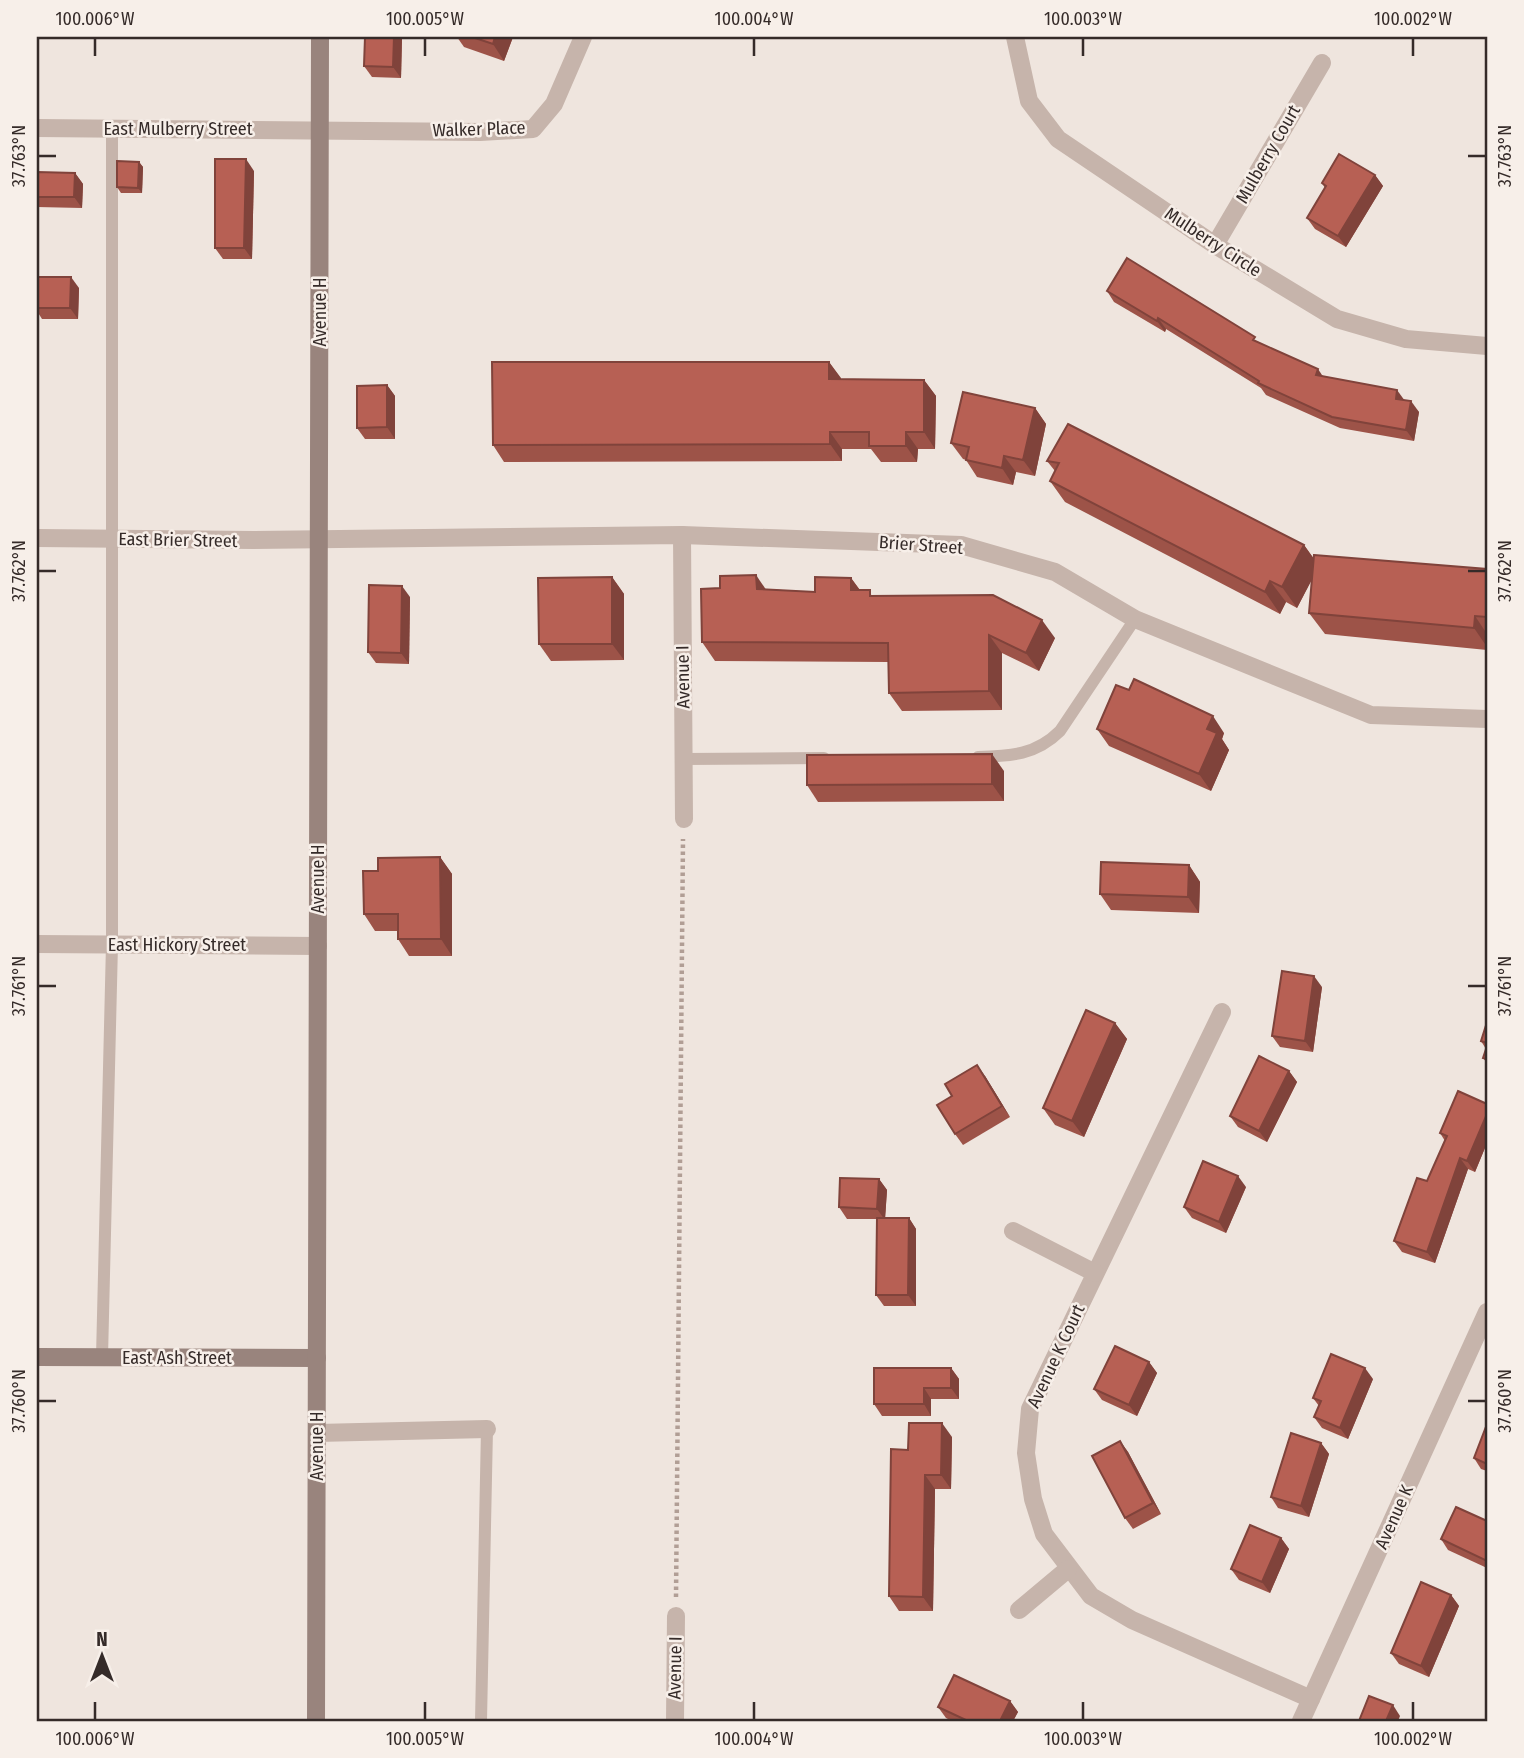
<svg xmlns="http://www.w3.org/2000/svg" width="1524" height="1758" font-family="'Fira Sans Condensed',sans-serif">
	<rect width="100%" height="100%" fill="#efe5de"/>
	<g fill="none" stroke-linecap="round" stroke-linejoin="round">
		<polyline stroke="#b19e95" stroke-width="4.5" stroke-dasharray="3.5 3.5" stroke-linecap="butt" points="676,1597 683,839"/>
		<g stroke="#c6b4ab" stroke-width="12">
			<path d="M978,757C1011,756 1036,755 1060,731L1135,619"/>
			<polyline points="684,759 824,758"/>
			<polyline points="102,1357 112,944 112,129"/>
			<polyline points="481,1721 487,1429"/>
		</g>
		<g stroke="#c6b4ab" stroke-width="18">
			<polyline points="1015,37 1029,101 1058,139 1215,245 1337,319 1406,339 1487,346"/>
			<polyline points="37,128 480,132 533,129 554,104 583,37"/>
			<polyline points="1215,245 1322,63"/>
			<polyline points="682,535 684,819"/>
			<polyline points="37,538 253,540 682,535 961,545 1055,572 1135,619 1371,715 1487,719"/>
			<polyline points="37,944 318,946"/>
			<polyline points="1222,1012 1030,1409 1026,1453 1033,1499 1044,1534 1091,1596 1132,1620 1311,1699"/>
			<polyline points="1013,1231 1095,1273"/>
			<polyline points="317,1433 487,1429"/>
			<polyline points="1019,1610 1068,1569"/>
			<polyline points="675,1721 676,1616"/>
			<polyline points="1301,1721 1487,1312"/>
		</g>
		<g stroke="#99847d" stroke-width="18">
			<polyline points="37,1357 317,1358"/>
			<polyline points="316,1721 320,37"/>
		</g>
	</g>
	<g fill="#9d5348">
		<polygon points="365,37 402,37 401,78 372,77 364,66"/>
		<polygon points="457,37 513,37 504,61 464,47"/>
		<polygon points="139,162 143,167 142,193 121,193 117,187"/>
		<polygon points="254,171 252,259 223,259 215,248"/>
		<polygon points="37,172 75,173 83,184 82,208 37,207"/>
		<polygon points="1375,175 1383,186 1346,247 1315,229 1307,218 1325,188 1322,183"/>
		<polygon points="37,277 79,288 78,319 42,319 37,311"/>
		<polygon points="1107,291 1258,342 1323,376 1405,400 1419,412 1414,441 1340,428 1266,395 1261,388 1166,329 1165,332 1114,302"/>
		<polygon points="829,362 841,379 924,380 936,396 935,449 918,449 917,462 881,462 871,449 842,449 842,461 504,462 493,445"/>
		<polygon points="387,385 395,396 395,439 365,439 357,428"/>
		<polygon points="1035,408 1046,424 1035,476 1016,472 1013,485 977,477 966,460 963,459 951,443"/>
		<polygon points="1068,424 1304,545 1314,559 1487,569 1487,650 1325,634 1309,613 1312,579 1297,608 1286,602 1280,614 1065,502 1050,481 1055,471 1047,461"/>
		<polygon points="612,577 624,594 624,660 551,661 539,644"/>
		<polygon points="851,578 860,590 874,596 1055,638 1039,671 1002,653 1002,710 902,711 889,693 889,662 715,661 702,642 766,589 815,592"/>
		<polygon points="410,597 409,664 376,663 368,652"/>
		<polygon points="1097,729 1224,733 1222,739 1229,750 1211,791 1109,746"/>
		<polygon points="1004,771 1004,801 818,802 807,785"/>
		<polygon points="440,857 452,874 452,956 409,956 398,939 398,931 375,931 364,914 378,871"/>
		<polygon points="1189,865 1200,882 1199,913 1111,910 1100,894"/>
		<polygon points="1322,987 1313,1052 1280,1047 1272,1036"/>
		<polygon points="1487,1022 1487,1063 1483,1058 1486,1049 1481,1041"/>
		<polygon points="1115,1023 1127,1039 1084,1137 1055,1125 1043,1108"/>
		<polygon points="1289,1071 1297,1082 1267,1142 1238,1127 1230,1116"/>
		<polygon points="985,1076 1010,1117 963,1145 955,1134"/>
		<polygon points="1487,1104 1487,1143 1475,1172 1468,1169 1435,1263 1402,1252 1394,1241 1427,1181 1445,1141 1440,1133"/>
		<polygon points="879,1179 887,1190 885,1218 909,1218 916,1229 916,1306 884,1306 876,1295 877,1219 847,1219 839,1207"/>
		<polygon points="1246,1187 1226,1233 1192,1218 1184,1207"/>
		<polygon points="1149,1362 1157,1373 1137,1416 1102,1400 1094,1389"/>
		<polygon points="951,1368 959,1379 959,1399 931,1399 931,1416 882,1416 874,1404"/>
		<polygon points="1373,1379 1348,1439 1322,1428 1314,1417 1319,1406 1313,1398"/>
		<polygon points="1487,1424 1487,1471 1481,1469 1474,1458"/>
		<polygon points="952,1437 951,1489 935,1489 933,1611 899,1611 889,1596 908,1450"/>
		<polygon points="1120,1441 1128,1452 1161,1514 1133,1529 1125,1518"/>
		<polygon points="1321,1443 1329,1454 1309,1517 1278,1508 1271,1497"/>
		<polygon points="1487,1521 1487,1568 1448,1550 1441,1539"/>
		<polygon points="1281,1538 1289,1549 1270,1593 1239,1580 1231,1569"/>
		<polygon points="1451,1595 1459,1606 1429,1677 1399,1664 1391,1653"/>
		<polygon points="1010,1701 1018,1712 1013,1721 952,1721 946,1718 938,1707"/>
	</g>
	<g fill="#80433b">
		<polygon points="394,37 402,37 401,78 393,67"/>
		<polygon points="495,37 513,37 504,61 493,44"/>
		<polygon points="246,159 254,171 252,259 244,248"/>
		<polygon points="139,162 143,167 142,193 138,188"/>
		<polygon points="75,173 83,184 82,208 74,197"/>
		<polygon points="1375,175 1383,186 1346,247 1338,236"/>
		<polygon points="71,277 79,288 78,319 70,308"/>
		<polygon points="1158,318 1166,329 1165,332 1157,321"/>
		<polygon points="829,362 841,378 841,396 829,379"/>
		<polygon points="1318,369 1326,381 1316,375"/>
		<polygon points="924,380 936,396 935,449 924,432"/>
		<polygon points="387,385 395,396 395,439 387,427"/>
		<polygon points="1397,390 1405,401 1396,399"/>
		<polygon points="1411,401 1419,412 1414,441 1406,430"/>
		<polygon points="1035,408 1046,424 1035,476 1023,460"/>
		<polygon points="830,432 842,449 842,461 830,444"/>
		<polygon points="906,432 918,449 917,462 906,446"/>
		<polygon points="1004,456 1016,472 1013,485 1002,468"/>
		<polygon points="1304,545 1319,566 1297,608 1282,587"/>
		<polygon points="756,575 769,594 757,589"/>
		<polygon points="612,577 624,594 624,660 612,644"/>
		<polygon points="851,578 864,596 851,590"/>
		<polygon points="1270,581 1286,602 1280,614 1265,592"/>
		<polygon points="402,586 410,597 409,664 401,653"/>
		<polygon points="1475,616 1487,634 1487,647 1474,628"/>
		<polygon points="1042,620 1055,638 1039,671 1026,653"/>
		<polygon points="989,635 1002,653 1002,710 989,691"/>
		<polygon points="1213,716 1224,733 1222,739 1229,750 1211,791 1199,774 1207,729"/>
		<polygon points="992,754 1004,771 1004,801 992,784"/>
		<polygon points="440,857 452,874 452,956 441,939"/>
		<polygon points="1189,865 1200,882 1199,913 1188,897"/>
		<polygon points="1314,976 1322,987 1313,1052 1305,1041"/>
		<polygon points="1115,1023 1127,1039 1084,1137 1072,1121"/>
		<polygon points="977,1065 985,1076 1010,1117 1002,1106"/>
		<polygon points="1289,1071 1297,1082 1267,1142 1259,1131"/>
		<polygon points="1487,1114 1487,1143 1475,1172 1467,1161"/>
		<polygon points="1460,1158 1468,1169 1435,1263 1427,1252"/>
		<polygon points="1238,1176 1246,1187 1226,1233 1219,1222"/>
		<polygon points="879,1179 887,1190 885,1220 877,1209"/>
		<polygon points="909,1218 916,1229 916,1306 908,1295"/>
		<polygon points="1149,1362 1157,1373 1137,1416 1129,1405"/>
		<polygon points="951,1368 959,1379 959,1399 951,1388"/>
		<polygon points="1365,1368 1373,1379 1348,1439 1340,1428"/>
		<polygon points="924,1388 931,1399 931,1416 924,1404"/>
		<polygon points="942,1423 952,1437 951,1489 941,1475"/>
		<polygon points="1120,1441 1128,1452 1161,1514 1153,1503"/>
		<polygon points="1321,1443 1329,1454 1309,1517 1301,1506"/>
		<polygon points="925,1475 935,1489 933,1611 923,1597"/>
		<polygon points="1281,1538 1289,1549 1270,1593 1262,1582"/>
		<polygon points="1451,1595 1459,1606 1429,1677 1421,1666"/>
		<polygon points="1010,1701 1018,1712 1013,1721 1000,1721"/>
		<polygon points="1393,1705 1400,1716 1398,1721 1386,1721"/>
	</g>
	<g fill="#b76054" stroke="#80433b" stroke-width="2">
		<polygon points="365,37 394,37 393,67 364,66"/>
		<polygon points="472,37 495,37 493,44"/>
		<polygon points="1339,154 1375,175 1338,236 1307,218 1326,186 1322,183"/>
		<polygon points="215,159 246,159 244,248 215,248"/>
		<polygon points="117,161 139,162 138,188 117,187"/>
		<polygon points="37,172 75,173 74,197 37,197"/>
		<polygon points="1127,258 1255,337 1253,340 1318,369 1316,375 1397,390 1396,399 1411,401 1406,430 1332,417 1258,383 1259,381 1158,318 1157,321 1107,291"/>
		<polygon points="37,277 71,277 70,308 37,308"/>
		<polygon points="492,362 829,362 829,379 924,380 924,432 906,432 906,446 869,446 869,432 830,432 830,444 493,445"/>
		<polygon points="387,385 387,427 357,428 357,386"/>
		<polygon points="963,392 1035,408 1023,460 1004,456 1002,468 966,460 969,447 951,443"/>
		<polygon points="1068,424 1304,545 1282,587 1270,581 1265,592 1050,481 1059,463 1047,461"/>
		<polygon points="1314,555 1487,569 1487,617 1475,616 1474,628 1309,613"/>
		<polygon points="756,575 757,589 815,592 815,577 851,578 851,590 870,590 870,596 993,595 1042,620 1026,653 989,635 989,691 889,693 888,643 702,642 701,589 720,588 720,576"/>
		<polygon points="612,577 612,644 539,644 538,578"/>
		<polygon points="369,585 402,586 401,653 368,652"/>
		<polygon points="1134,679 1213,716 1207,729 1217,733 1199,774 1097,729 1116,685 1129,690"/>
		<polygon points="992,754 992,784 807,785 807,755"/>
		<polygon points="440,857 441,939 398,939 398,914 364,914 363,871 378,871 378,858"/>
		<polygon points="1101,862 1189,865 1188,897 1100,894"/>
		<polygon points="1282,971 1314,976 1305,1041 1272,1036"/>
		<polygon points="1086,1010 1115,1023 1072,1121 1043,1108"/>
		<polygon points="1487,1022 1487,1043 1481,1041"/>
		<polygon points="1487,1046 1487,1059 1483,1058"/>
		<polygon points="1259,1056 1289,1071 1259,1131 1230,1116"/>
		<polygon points="977,1065 1002,1106 955,1134 937,1105 952,1096 945,1084"/>
		<polygon points="1458,1091 1487,1104 1487,1114 1467,1161 1460,1158 1427,1252 1394,1241 1417,1178 1427,1181 1447,1136 1440,1133"/>
		<polygon points="1203,1161 1238,1176 1219,1222 1184,1207"/>
		<polygon points="840,1178 879,1179 877,1209 839,1207"/>
		<polygon points="877,1218 909,1218 908,1295 876,1295"/>
		<polygon points="1115,1346 1149,1362 1129,1405 1094,1389"/>
		<polygon points="1331,1354 1365,1368 1340,1428 1314,1417 1321,1401 1313,1398"/>
		<polygon points="874,1368 951,1368 951,1388 924,1388 924,1404 874,1404"/>
		<polygon points="909,1423 942,1423 941,1475 925,1475 923,1597 889,1596 891,1449 908,1450"/>
		<polygon points="1487,1424 1487,1464 1474,1458"/>
		<polygon points="1291,1433 1321,1443 1301,1506 1271,1497"/>
		<polygon points="1120,1441 1153,1503 1125,1518 1092,1456"/>
		<polygon points="1456,1507 1487,1521 1487,1561 1441,1539"/>
		<polygon points="1250,1525 1281,1538 1262,1582 1231,1569"/>
		<polygon points="1421,1582 1451,1595 1421,1666 1391,1653"/>
		<polygon points="954,1675 1010,1701 1000,1721 968,1721 938,1707"/>
		<polygon points="1369,1696 1393,1705 1386,1721 1359,1721"/>
	</g>
	<path fill="none" stroke="#352b29" stroke-width="2.5" d="M95,38V56M425,38V56M754,38V56M1083,38V56M1413,38V56M38,156H56M1468,156H1486M38,571H56M1468,571H1486M38,986H56M1468,986H1486M38,1401H56M1468,1401H1486M95,1702V1720M425,1702V1720M754,1702V1720M1083,1702V1720M1413,1702V1720"/>
	<g text-anchor="middle" stroke-width="5" stroke-linejoin="round" paint-order="stroke">
		<g font-size="18" fill="#352b29" stroke="#f7efe9">
			<text x="178" y="135">East Mulberry Street</text>
			<text transform="translate(479 129) rotate(-2)" y="6">Walker Place</text>
			<text transform="translate(1268 154) rotate(-60)" y="6">Mulberry Court</text>
			<text transform="translate(1213 242) rotate(33)" y="6">Mulberry Circle</text>
			<text transform="translate(320 312) rotate(-90)" y="6">Avenue H</text>
			<text transform="translate(178 540) rotate(1)" y="6">East Brier Street</text>
			<text transform="translate(921 545) rotate(4)" y="6">Brier Street</text>
			<text transform="translate(683 677) rotate(-91)" y="6">Avenue I</text>
			<text transform="translate(318 879) rotate(-90)" y="6">Avenue H</text>
			<text x="177" y="951">East Hickory Street</text>
			<text transform="translate(1056 1356) rotate(-65)" y="6">Avenue K Court</text>
			<text x="177" y="1364">East Ash Street</text>
			<text transform="translate(317 1446) rotate(-90)" y="6">Avenue H</text>
			<text transform="translate(1394 1517) rotate(-66)" y="6">Avenue K</text>
			<text transform="translate(675 1668) rotate(-89)" y="6">Avenue I</text>
		</g>
	</g>
	<rect width="1524" height="1758" fill="none" stroke="#f7efe9" stroke-width="77"/>
	<g transform="translate(102 1656)" stroke="#f7efe9" stroke-width="5" paint-order="stroke">
	<path d="M0-5L12 26L0 18L-12 26Z" fill="#352b29"/>
	<text y="-10" font-size="19" font-weight="bold" text-anchor="middle" fill="#352b29">N</text>
	</g>
	<rect x="38" y="38" width="1448" height="1682" fill="none" stroke="#352b29" stroke-width="2.5"/>
	<g font-size="18" text-anchor="middle" fill="#352b29">
		<text x="95" y="25">100.006°W</text>
		<text x="425" y="25">100.005°W</text>
		<text x="754" y="25">100.004°W</text>
		<text x="1083" y="25">100.003°W</text>
		<text x="1413" y="25">100.002°W</text>
		<text transform="translate(19 156) rotate(-90)" y="6">37.763°N</text>
		<text transform="translate(1505 156) rotate(-90)" y="6">37.763°N</text>
		<text transform="translate(19 571) rotate(-90)" y="6">37.762°N</text>
		<text transform="translate(1505 571) rotate(-90)" y="6">37.762°N</text>
		<text transform="translate(19 986) rotate(-90)" y="6">37.761°N</text>
		<text transform="translate(1505 986) rotate(-90)" y="6">37.761°N</text>
		<text transform="translate(19 1401) rotate(-90)" y="6">37.760°N</text>
		<text transform="translate(1505 1401) rotate(-90)" y="6">37.760°N</text>
		<text x="95" y="1745">100.006°W</text>
		<text x="425" y="1745">100.005°W</text>
		<text x="754" y="1745">100.004°W</text>
		<text x="1083" y="1745">100.003°W</text>
		<text x="1413" y="1745">100.002°W</text>
	</g>
</svg>
